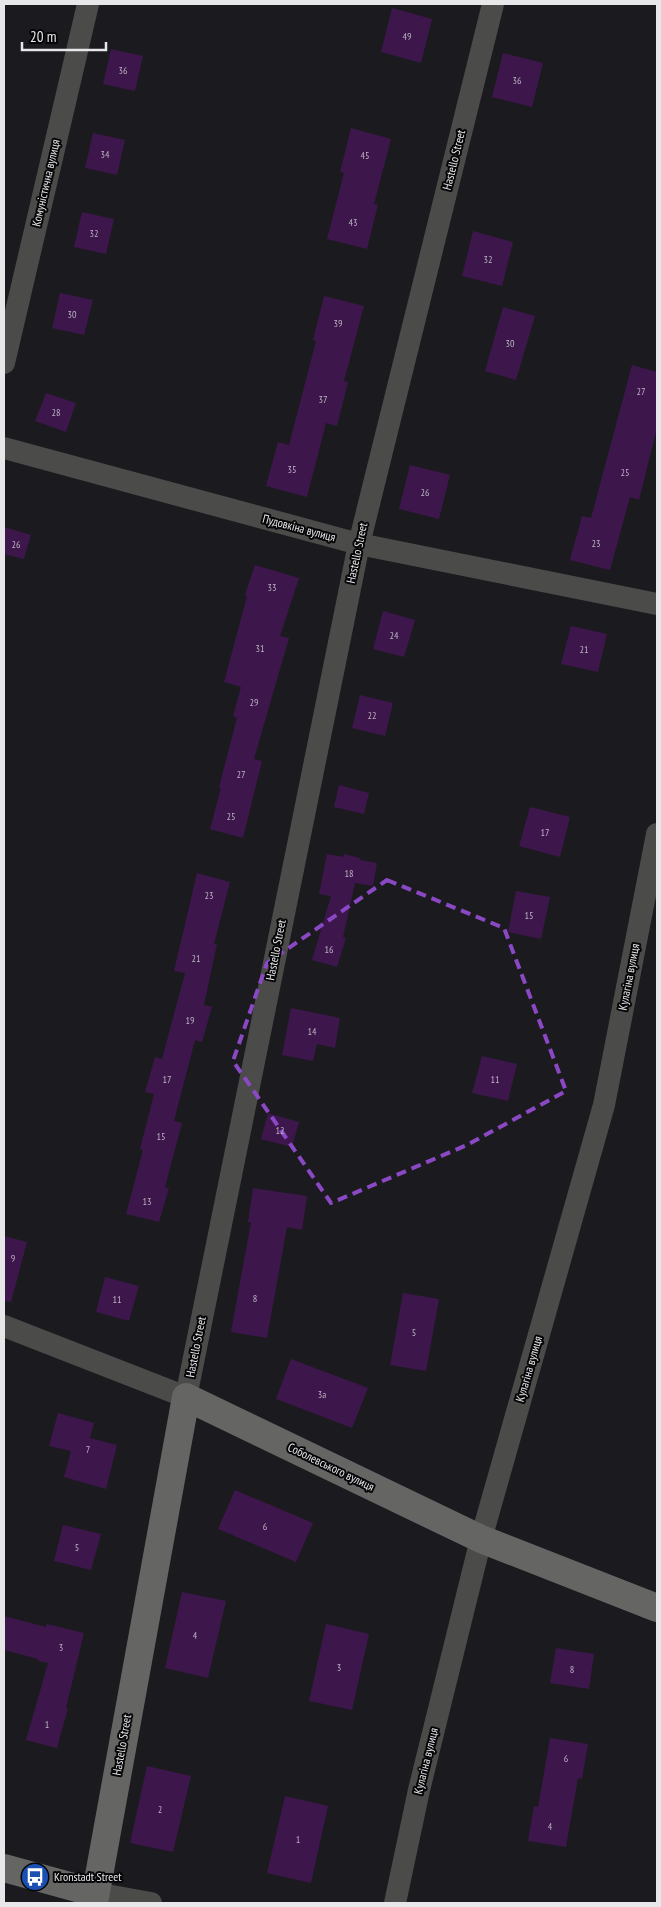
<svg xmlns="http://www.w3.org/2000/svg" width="661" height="1907" font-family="'PT Sans Narrow',sans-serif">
	<rect width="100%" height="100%" fill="#1b1b1f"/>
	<g fill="#3d164c">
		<polygon points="392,8 432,19 421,63 381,52"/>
		<polygon points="111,49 143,56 135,91 103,84"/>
		<polygon points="503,53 543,63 532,107 492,97"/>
		<polygon points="351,128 391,139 374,204 378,205 367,249 327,239 344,173 340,172"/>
		<polygon points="93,133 125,140 117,175 85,168"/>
		<polygon points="82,212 114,219 106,254 74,247"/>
		<polygon points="473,231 513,242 502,286 462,276"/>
		<polygon points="60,293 93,300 84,335 52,328"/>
		<polygon points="324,296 364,306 344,381 348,382 337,426 326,423 307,497 266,486 278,442 289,445 316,341 313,340"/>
		<polygon points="503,307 535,316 516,380 485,371"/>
		<polygon points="632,365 657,372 657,428 639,500 630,497 610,570 570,560 582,516 591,518"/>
		<polygon points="46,393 76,403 66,432 35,421"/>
		<polygon points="410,465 450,475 439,519 399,509"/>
		<polygon points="4,527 31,535 24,559 4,554"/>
		<polygon points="255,565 299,578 280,636 289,638 254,759 262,761 243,838 210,829 221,788 219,787 237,718 233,716 241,687 224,682 247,596 245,595"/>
		<polygon points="383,611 415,620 404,657 373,649"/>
		<polygon points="571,626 607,634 598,672 561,664"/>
		<polygon points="360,695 393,703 385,736 352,728"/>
		<polygon points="339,785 369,793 364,814 334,807"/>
		<polygon points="530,807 570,817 560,857 519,846"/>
		<polygon points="327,854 343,857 344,854 360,858 360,860 377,863 373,886 355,883 343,937 346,938 337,967 312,960 331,896 319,894"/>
		<polygon points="197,873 230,882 214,944 217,944 204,1005 212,1007 202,1042 195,1040 174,1121 182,1123 165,1187 169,1188 159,1222 126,1214 143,1150 140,1149 154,1094 145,1092 155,1057 162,1059 185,973 174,971"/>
		<polygon points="516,891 550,897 541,939 508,932"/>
		<polygon points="291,1008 340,1018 335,1048 317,1044 313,1061 282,1055"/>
		<polygon points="482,1056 517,1064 508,1101 472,1093"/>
		<polygon points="268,1113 299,1122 292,1147 261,1139"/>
		<polygon points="253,1188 307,1196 302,1230 287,1227 267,1338 231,1332 251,1222 248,1222"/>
		<polygon points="4,1236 27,1242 11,1302 4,1301"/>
		<polygon points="105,1277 139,1286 129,1321 96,1312"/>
		<polygon points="403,1293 439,1299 426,1371 390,1365"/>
		<polygon points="291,1359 368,1388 352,1428 276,1399"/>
		<polygon points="58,1413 94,1423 90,1438 117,1445 106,1489 64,1477 71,1451 49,1446"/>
		<polygon points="235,1490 313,1523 296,1562 218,1529"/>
		<polygon points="63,1525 101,1534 91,1570 54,1561"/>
		<polygon points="182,1592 226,1601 208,1678 165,1668"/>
		<polygon points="4,1616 46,1627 47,1624 84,1633 66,1708 68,1708 57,1748 26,1740 48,1663 38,1661 38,1659 4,1650"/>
		<polygon points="326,1624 369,1634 352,1710 309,1701"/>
		<polygon points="556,1648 594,1654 589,1689 550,1683"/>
		<polygon points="550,1738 588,1744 582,1779 578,1778 566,1847 528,1841 534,1806 538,1807"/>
		<polygon points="147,1766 191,1776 173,1852 130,1843"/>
		<polygon points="285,1796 328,1806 311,1883 267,1873"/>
	</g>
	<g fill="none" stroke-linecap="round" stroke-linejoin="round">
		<g stroke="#4b4b49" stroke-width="22">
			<polyline points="4,363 88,4"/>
			<polyline points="4,448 359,544 657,604"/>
			<polyline points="4,1326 186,1397 359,544 493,4"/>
			<polyline points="95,1893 151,1903"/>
			<polyline points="395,1903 419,1790 481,1539 604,1105 657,834"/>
		</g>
		<g stroke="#656663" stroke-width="28">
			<polyline points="4,1868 95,1893"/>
			<polyline points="94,1903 186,1397 481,1539 657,1608"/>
		</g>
	</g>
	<path fill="none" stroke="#8b48c5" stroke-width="4" stroke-dasharray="10 6" stroke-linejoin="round" d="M387,880L504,928L566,1091L467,1145L331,1203L233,1061L267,963Z"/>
	<defs>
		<symbol id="bus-disc" viewBox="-11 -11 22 22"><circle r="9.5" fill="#1a4fb4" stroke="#060608"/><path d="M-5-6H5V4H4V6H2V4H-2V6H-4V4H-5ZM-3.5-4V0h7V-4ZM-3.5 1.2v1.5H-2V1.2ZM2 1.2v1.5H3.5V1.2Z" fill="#fff"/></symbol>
	</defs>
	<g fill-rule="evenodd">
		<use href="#bus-disc" x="19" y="1861" width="32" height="32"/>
	</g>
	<g text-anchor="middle" stroke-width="4" stroke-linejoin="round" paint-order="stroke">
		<g font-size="10" fill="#bcb3c2">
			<text x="407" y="40">49</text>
			<text x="123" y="74">36</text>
			<text x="517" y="84">36</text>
			<text x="105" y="158">34</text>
			<text x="365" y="159">45</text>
			<text x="353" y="226">43</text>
			<text x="94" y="237">32</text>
			<text x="488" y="263">32</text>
			<text x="72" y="318">30</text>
			<text x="338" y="327">39</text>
			<text x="510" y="347">30</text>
			<text x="641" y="395">27</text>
			<text x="323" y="403">37</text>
			<text x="56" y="416">28</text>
			<text x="292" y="473">35</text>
			<text x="625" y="476">25</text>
			<text x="425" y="496">26</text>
			<text x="596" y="547">23</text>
			<text x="16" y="548">26</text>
			<text x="272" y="591">33</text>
			<text x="394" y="639">24</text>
			<text x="260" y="652">31</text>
			<text x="584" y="653">21</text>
			<text x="254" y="706">29</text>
			<text x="372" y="719">22</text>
			<text x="241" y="778">27</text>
			<text x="231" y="820">25</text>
			<text x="545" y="836">17</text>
			<text x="349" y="877">18</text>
			<text x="209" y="899">23</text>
			<text x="529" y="919">15</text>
			<text x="329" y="953">16</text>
			<text x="196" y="962">21</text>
			<text x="190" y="1024">19</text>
			<text x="312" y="1035">14</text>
			<text x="167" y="1083">17</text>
			<text x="495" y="1083">11</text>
			<text x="280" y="1134">12</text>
			<text x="161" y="1140">15</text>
			<text x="147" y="1205">13</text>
			<text x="13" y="1262">9</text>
			<text x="255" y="1302">8</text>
			<text x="117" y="1303">11</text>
			<text x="414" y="1336">5</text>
			<text x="322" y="1398">3а</text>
			<text x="88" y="1453">7</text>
			<text x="265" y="1530">6</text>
			<text x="77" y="1551">5</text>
			<text x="195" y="1639">4</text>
			<text x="61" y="1651">3</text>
			<text x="339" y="1671">3</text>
			<text x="572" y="1673">8</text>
			<text x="47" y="1728">1</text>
			<text x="566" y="1762">6</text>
			<text x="160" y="1813">2</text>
			<text x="550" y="1830">4</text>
			<text x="298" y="1843">1</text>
		</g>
		<g font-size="12" fill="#e7e7e9" stroke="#060608">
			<text transform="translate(454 160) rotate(-76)" y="4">Hastello Street</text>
			<text transform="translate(46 183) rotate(-77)" y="4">Комуністична вулиця</text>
			<text transform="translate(299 528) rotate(15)" y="4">Пудовкіна вулиця</text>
			<text transform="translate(357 553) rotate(-78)" y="4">Hastello Street</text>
			<text transform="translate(276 950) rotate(-79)" y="4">Hastello Street</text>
			<text transform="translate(629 977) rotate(-79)" y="4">Кулагіна вулиця</text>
			<text transform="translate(196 1347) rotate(-79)" y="4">Hastello Street</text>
			<text transform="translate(529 1369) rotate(-74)" y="4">Кулагіна вулиця</text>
			<text transform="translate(331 1467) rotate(26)" y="4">Соболевського вулиця</text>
			<text transform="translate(122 1745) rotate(-80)" y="4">Hastello Street</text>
			<text transform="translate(426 1761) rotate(-76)" y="4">Кулагіна вулиця</text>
		</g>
		<g font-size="12" fill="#e7e7e9" stroke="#060608" text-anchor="start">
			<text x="54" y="1881">Kronstadt Street</text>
		</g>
	</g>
	<rect width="661" height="1907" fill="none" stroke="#e7e7e9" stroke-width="10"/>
	<path d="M22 42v8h84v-8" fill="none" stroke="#e7e7e9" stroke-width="2.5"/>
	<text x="30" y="42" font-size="15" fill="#e7e7e9" stroke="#060608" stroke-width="4" paint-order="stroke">20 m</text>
</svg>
